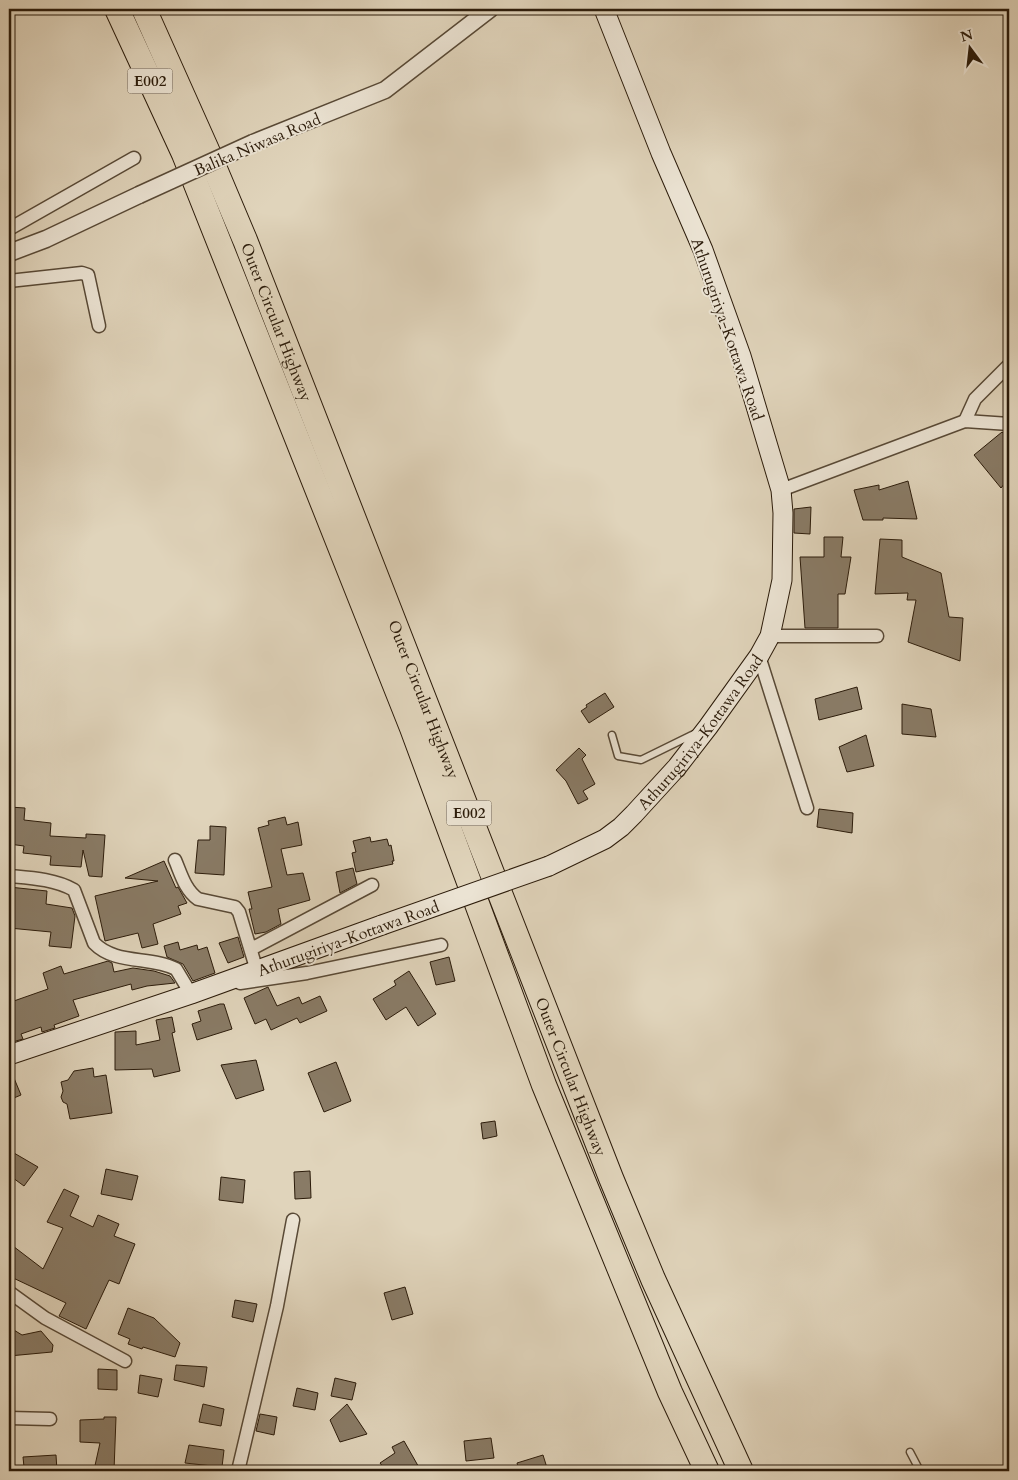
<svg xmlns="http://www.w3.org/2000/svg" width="1018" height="1480" font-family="Cardo,serif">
	<rect width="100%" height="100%" fill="#e0d4bb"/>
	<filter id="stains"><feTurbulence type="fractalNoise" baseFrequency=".004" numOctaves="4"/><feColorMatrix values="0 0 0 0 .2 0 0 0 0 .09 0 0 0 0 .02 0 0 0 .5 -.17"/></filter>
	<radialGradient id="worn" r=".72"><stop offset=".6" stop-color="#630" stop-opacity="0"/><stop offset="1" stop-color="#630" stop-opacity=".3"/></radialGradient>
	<g fill="#897b66" stroke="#2b1b0a">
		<polygon points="1002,432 1009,439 1009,478 1001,488 974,455"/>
		<polygon points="908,481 917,519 883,518 883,520 863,520 854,490 879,485 879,490"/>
		<polygon points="811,507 810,534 794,533 794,509"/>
		<polygon points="824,537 843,537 841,557 851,557 845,594 838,594 838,628 805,628 800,557 824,557"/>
		<polygon points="880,539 902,540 902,557 941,573 949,617 963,618 960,661 908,642 916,600 907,600 908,593 875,594"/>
		<polygon points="857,687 862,709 819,720 815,699"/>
		<polygon points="605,693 614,707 589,723 581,711 587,707 586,705"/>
		<polygon points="902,704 931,709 936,737 902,734"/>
		<polygon points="866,735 874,766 847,772 839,747"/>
		<polygon points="579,748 586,755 582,759 595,784 583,791 588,799 578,804 566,781 556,770"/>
		<polygon points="9,807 25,808 24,820 51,823 50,836 86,838 86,834 105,835 102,877 89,876 83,850 81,867 50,865 51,856 23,853 24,846 9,844"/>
		<polygon points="819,809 853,813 852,833 817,827"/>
		<polygon points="285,817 287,825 298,822 302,845 281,849 287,875 303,873 310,900 278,909 281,924 266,932 255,934 249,909 252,909 248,892 272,887 258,828 269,825 268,821"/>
		<polygon points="210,826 226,827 224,875 195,873 198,840 210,840"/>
		<polygon points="370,837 371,842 387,839 389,846 391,845 394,861 392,861 393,864 356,872 352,853 356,852 353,841"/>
		<polygon points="164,861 176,888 178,887 187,903 178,906 181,914 153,924 158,944 142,948 138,933 105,941 95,896 158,881 125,878"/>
		<polygon points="353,868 357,884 340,893 336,872"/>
		<polygon points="9,887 47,891 46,904 72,908 75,916 71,948 49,946 51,932 9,928"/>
		<polygon points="238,937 244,957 228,963 219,943"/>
		<polygon points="178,942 180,950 197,945 198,950 207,947 215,973 193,981 183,964 167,957 164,946"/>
		<polygon points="449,957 455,981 436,985 430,962"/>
		<polygon points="108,961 112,963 114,972 133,968 154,971 170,976 175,983 147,986 132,990 131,984 73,1000 79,1016 54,1025 55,1028 42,1032 41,1027 21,1034 23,1039 9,1043 9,1012 14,1011 11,1002 48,989 43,973 61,966 64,974"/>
		<polygon points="409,971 436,1014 418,1026 406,1007 386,1020 373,999 396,985 394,981"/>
		<polygon points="268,987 277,1006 299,997 302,1004 320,996 327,1011 300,1023 297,1018 271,1030 266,1019 255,1024 244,998"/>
		<polygon points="220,1004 224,1004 232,1029 197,1040 192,1024 201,1021 198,1011"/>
		<polygon points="172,1017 175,1032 172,1033 180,1071 154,1077 152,1069 115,1070 115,1032 136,1031 136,1045 160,1040 156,1020"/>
		<polygon points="256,1060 264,1090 236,1099 221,1065"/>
		<polygon points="336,1062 351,1101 324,1112 308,1073"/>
		<polygon points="9,1066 21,1095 9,1100"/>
		<polygon points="93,1068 94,1077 106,1075 112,1113 70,1119 67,1104 63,1102 61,1097 63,1091 61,1082 68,1080 74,1071"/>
		<polygon points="495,1121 497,1136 483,1139 481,1123"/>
		<polygon points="14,1153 38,1167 24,1186 9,1175 9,1161"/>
		<polygon points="106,1169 138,1176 132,1200 101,1194"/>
		<polygon points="310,1171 311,1198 295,1199 294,1172"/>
		<polygon points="221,1177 245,1180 243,1203 219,1200"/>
		<polygon points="64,1189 79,1196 70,1216 93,1227 98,1215 119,1224 114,1236 135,1244 119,1284 109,1280 86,1329 59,1316 66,1303 9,1276 9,1243 43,1269 63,1228 47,1222"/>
		<polygon points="405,1287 413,1314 392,1320 384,1293"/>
		<polygon points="235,1300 257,1304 253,1322 232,1317"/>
		<polygon points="128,1308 154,1318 180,1343 175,1357 143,1347 142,1349 128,1344 130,1339 118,1334"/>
		<polygon points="9,1327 22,1335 41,1331 53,1345 52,1352 9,1356"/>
		<polygon points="176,1365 207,1367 204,1387 174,1380"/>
		<polygon points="98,1369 117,1370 117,1390 98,1389"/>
		<polygon points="140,1375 162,1379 158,1397 138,1393"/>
		<polygon points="335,1378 356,1383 352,1400 331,1396"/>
		<polygon points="297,1388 318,1393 315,1410 293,1406"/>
		<polygon points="203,1404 224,1409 221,1426 199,1422"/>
		<polygon points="347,1404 367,1434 340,1442 330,1420"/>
		<polygon points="260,1414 277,1417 274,1435 256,1431"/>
		<polygon points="104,1417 116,1417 114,1471 94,1470 100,1443 80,1442 80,1420 104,1419"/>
		<polygon points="491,1438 494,1458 466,1461 464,1441"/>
		<polygon points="404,1441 421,1471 386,1471 380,1463 395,1453 392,1447"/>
		<polygon points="189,1445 224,1450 222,1467 185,1463"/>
		<polygon points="56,1455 57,1471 33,1471 33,1466 24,1467 23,1457"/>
		<polygon points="543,1455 548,1471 519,1471 517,1463"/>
	</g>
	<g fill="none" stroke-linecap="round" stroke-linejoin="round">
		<defs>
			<g id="service">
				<polyline points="612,735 618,756 641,760 694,734"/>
				<polyline points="910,1452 920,1471"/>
			</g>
			<g id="minor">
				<polyline points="9,229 134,158"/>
				<polyline points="9,281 82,273 88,275 99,326"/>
				<polyline points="965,421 975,399 1009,365"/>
				<polyline points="781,490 965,421 1009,424"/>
				<polyline points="770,636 877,636"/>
				<polyline points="759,656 807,808"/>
				<path d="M175,860C181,874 185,890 198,899L235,907L239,912L257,971"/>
				<path d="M9,876C31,878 54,879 74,890L94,943C115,965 151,956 176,969L191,994"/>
				<polyline points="251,949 372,885"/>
				<polyline points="240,983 307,973 441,945"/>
				<polyline points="9,1292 45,1318 125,1361"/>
				<polyline points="9,1418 50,1419"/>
				<polyline points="238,1471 277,1306 293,1220"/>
			</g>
			<g id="tertiary">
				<polyline points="253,143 385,90 490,9"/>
				<polyline points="9,253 46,239 139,195"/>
			</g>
			<g id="secondary">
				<path id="s1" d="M549,866L605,839L621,827L634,814L677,767L708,727L759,656L770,636L782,580L783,513L781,490L741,356L703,250L661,153L604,9"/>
				<polyline points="9,1055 191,994 382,925"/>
			</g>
			<g id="motorway">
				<polyline points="117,9 184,154 412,728 544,1085 670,1392 707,1471"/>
				<path id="s2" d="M144,9L207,150L245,240L611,1178L653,1279L741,1471"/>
			</g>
		</defs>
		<use href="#service" stroke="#584936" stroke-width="9"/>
		<use href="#minor" stroke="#584936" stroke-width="15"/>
		<use href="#tertiary" stroke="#584936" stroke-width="19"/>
		<use href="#secondary" stroke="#2b1b0a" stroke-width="21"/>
		<use href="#motorway" stroke="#2b1b0a" stroke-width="26"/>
		<use href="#service" stroke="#ebe3d3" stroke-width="6"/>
		<use href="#minor" stroke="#ebe3d3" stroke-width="12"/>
		<use href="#tertiary" stroke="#ebe3d3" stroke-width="16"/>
		<use href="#secondary" stroke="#ebe3d3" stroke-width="19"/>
		<use href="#motorway" stroke="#e0d4bb" stroke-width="24"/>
		<defs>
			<polyline id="tertiary-bridge" points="139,195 253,143"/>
			<polyline id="secondary-bridge" points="382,925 549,866"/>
		</defs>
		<use href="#tertiary-bridge" stroke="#584936" stroke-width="19" stroke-linecap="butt"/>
		<use href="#secondary-bridge" stroke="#2b1b0a" stroke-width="21" stroke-linecap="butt"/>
		<use href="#tertiary-bridge" stroke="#ebe3d3" stroke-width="16"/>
		<use href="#secondary-bridge" stroke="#ebe3d3" stroke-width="19"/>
	</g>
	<g text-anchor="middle" stroke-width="4" stroke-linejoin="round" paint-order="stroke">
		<g fill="#ebe3d3" stroke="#655746" stroke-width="1">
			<rect x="127.5" y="68.5" width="45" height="25" rx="4"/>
			<rect x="446.5" y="800.5" width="45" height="25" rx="4"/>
		</g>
		<g font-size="15" font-weight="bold" fill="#2b1b0a">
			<text x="150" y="86">E002</text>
			<text x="469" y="818">E002</text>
		</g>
		<g font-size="16" fill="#2b1b0a" stroke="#ebe3d3">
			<text transform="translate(257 144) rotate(-23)" y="6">Balika Niwasa Road</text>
			<text dy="6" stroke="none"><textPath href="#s2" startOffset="340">Outer Circular Highway</textPath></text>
			<text transform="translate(728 329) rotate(71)" y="6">Athurugiriya-Kottawa Road</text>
			<text dy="6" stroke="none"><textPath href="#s2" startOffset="745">Outer Circular Highway</textPath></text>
			<text dy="6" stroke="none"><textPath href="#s1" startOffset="206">Athurugiriya-Kottawa Road</textPath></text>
			<text transform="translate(348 938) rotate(-20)" y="6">Athurugiriya-Kottawa Road</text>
			<text dy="6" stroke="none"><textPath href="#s2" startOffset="1150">Outer Circular Highway</textPath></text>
		</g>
	</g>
	<rect width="1018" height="1480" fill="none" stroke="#e0d4bb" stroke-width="30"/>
	<rect x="10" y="10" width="998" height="1460" fill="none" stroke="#2b1b0a" stroke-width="2.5"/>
	<rect x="15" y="15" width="988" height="1450" fill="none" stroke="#2b1b0a"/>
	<g transform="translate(970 48) rotate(345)" stroke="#ebe3d3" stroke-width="4" paint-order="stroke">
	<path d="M0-4L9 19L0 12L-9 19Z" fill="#2b1b0a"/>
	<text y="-8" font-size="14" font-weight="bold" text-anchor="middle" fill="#2b1b0a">N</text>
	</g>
	<rect width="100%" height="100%" filter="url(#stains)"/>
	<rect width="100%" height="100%" fill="url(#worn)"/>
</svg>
